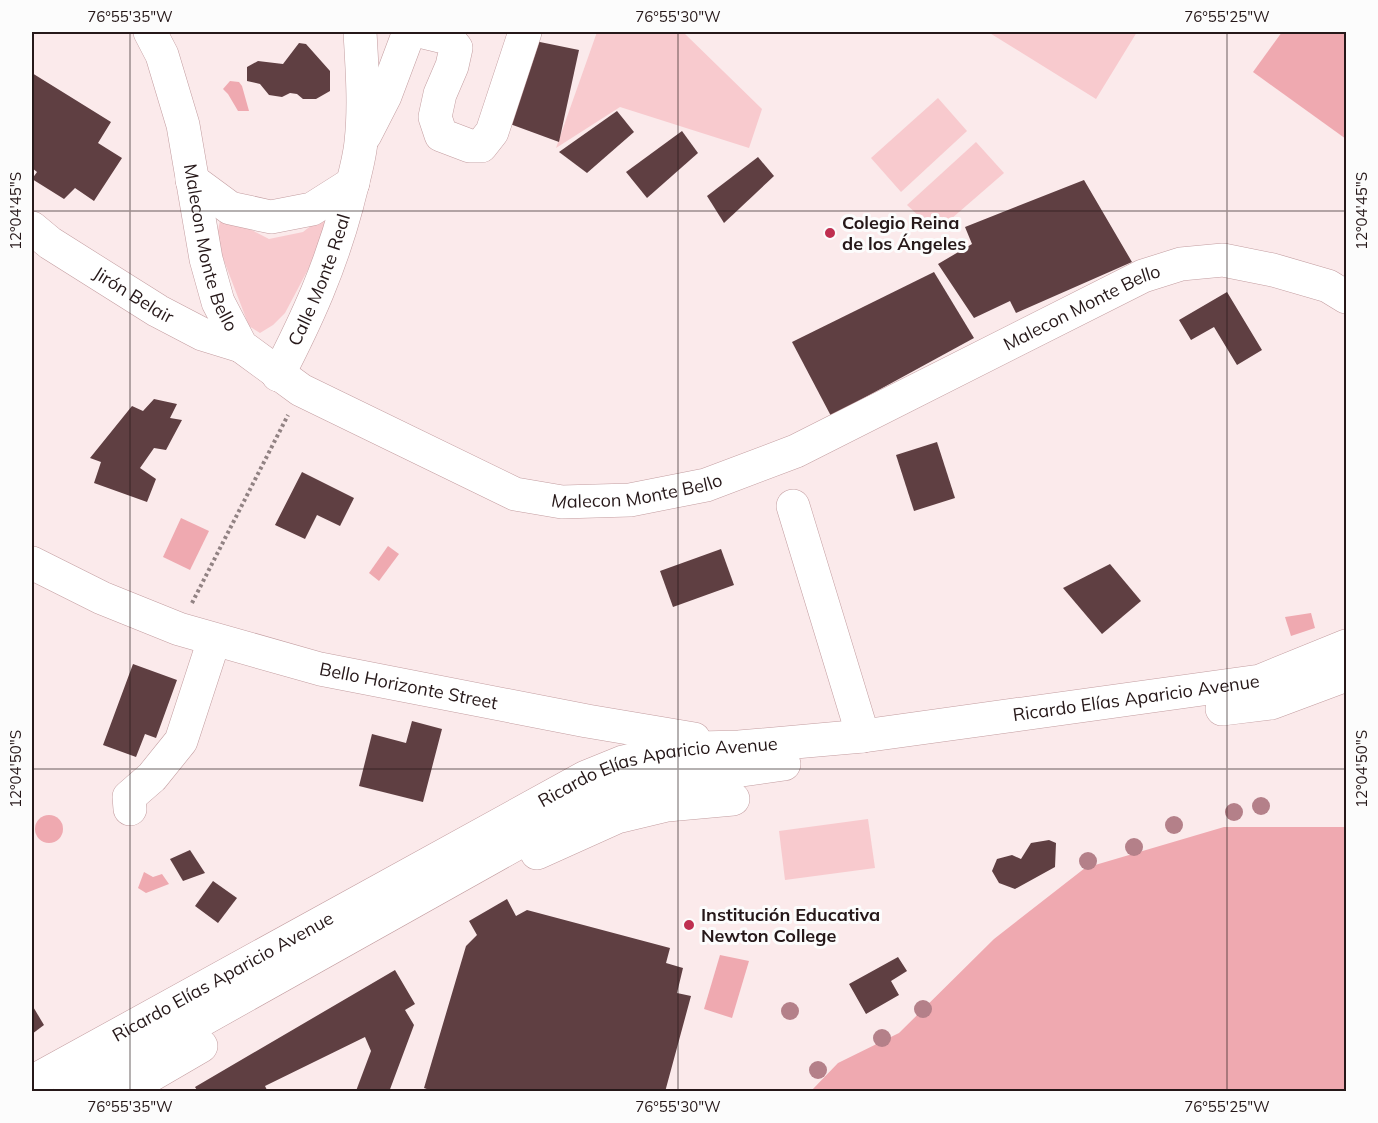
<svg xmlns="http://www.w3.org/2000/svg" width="1378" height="1123" font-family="Mulish,sans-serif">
	<rect width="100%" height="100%" fill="#fbeaeb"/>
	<g fill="#f8cace">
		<polygon points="597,32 683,32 762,109 749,148 620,107 556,148"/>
		<polygon points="988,32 1137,32 1096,99"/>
		<polygon points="938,98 967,131 901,192 871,158"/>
		<polygon points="976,142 1004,173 936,232 907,205"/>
		<polygon points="322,217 330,228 285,313 273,325 260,333 249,326 216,240 220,221 238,223 269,239 303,232"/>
		<polygon points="868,819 875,868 785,880 779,831"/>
	</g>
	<g fill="#efa9b0">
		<polygon points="1282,32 1346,32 1346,139 1253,72"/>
		<polygon points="230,81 239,82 242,86 249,111 238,111 228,94 223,89"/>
		<polygon points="181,518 209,531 190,570 163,557"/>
		<polygon points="388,546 399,554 379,581 369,573"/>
		<polygon points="1311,613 1315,628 1291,636 1285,617"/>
		<circle cx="49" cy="829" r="14"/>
		<polygon points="1224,827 1346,827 1346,1091 811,1091 838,1063 899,1033 994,939 1085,868"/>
		<polygon points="144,872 153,877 162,874 169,884 146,893 138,888"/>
		<polygon points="720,955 749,961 732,1018 704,1009"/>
	</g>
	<g fill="#5f3f42">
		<polygon points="535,41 579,50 559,142 510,124"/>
		<polygon points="299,43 306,44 330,71 330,91 316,99 303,99 297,94 290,93 282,97 269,95 260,84 247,81 247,67 258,61 283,64"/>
		<polygon points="32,73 111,122 98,143 122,158 94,201 75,188 64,199 32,179 37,172 32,168"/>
		<polygon points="617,111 634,132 587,173 559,152"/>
		<polygon points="682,131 698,153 647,198 626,172"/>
		<polygon points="758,157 774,176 724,223 707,196"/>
		<polygon points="1084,180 1132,262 1016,313 1010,301 974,318 938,264 972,244 965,227"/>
		<polygon points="934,272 974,338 831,416 792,342"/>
		<polygon points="1227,292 1262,350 1237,365 1214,327 1191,340 1179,320"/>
		<polygon points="154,399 177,404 170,418 182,420 166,450 154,448 140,468 156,479 147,502 94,483 101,462 90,458 132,406 143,411"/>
		<polygon points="937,442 955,498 914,511 896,455"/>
		<polygon points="302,472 354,498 340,526 317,515 305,539 275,525"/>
		<polygon points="721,549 734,585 673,607 660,571"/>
		<polygon points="1110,564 1141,601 1102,634 1063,588"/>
		<polygon points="133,664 177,680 156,738 145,734 136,757 103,745"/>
		<polygon points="412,721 442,729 423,802 359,786 372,734 406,743"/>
		<polygon points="1049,840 1056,843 1055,867 1015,889 999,883 992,871 997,859 1012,855 1021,859 1031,843"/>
		<polygon points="190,850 205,873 183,881 170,859"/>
		<polygon points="213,881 237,898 218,923 195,906"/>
		<polygon points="507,899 516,916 527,910 670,948 666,963 683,968 677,993 691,996 665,1092 435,1092 424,1088 466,946 477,935 469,921"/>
		<polygon points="898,957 907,971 891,981 899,995 866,1014 849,984"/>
		<polygon points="395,970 415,1004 405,1010 414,1025 389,1092 356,1091 371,1051 365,1037 265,1086 268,1092 198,1092 195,1087"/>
		<polygon points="32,1005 44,1025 32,1034"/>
	</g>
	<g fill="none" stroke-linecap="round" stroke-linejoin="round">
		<defs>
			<g id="minor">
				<path id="s1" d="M150,32L162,55L183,125L206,259L218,302L241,346L301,390L515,494L562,502L630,500L706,485L796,451L1143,276L1181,264L1223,260L1273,270L1328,286L1346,297"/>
				<polyline points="423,32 448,38 456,48 452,66 440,94 435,117 441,135 470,146 481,146 492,132 525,32"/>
				<polyline points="365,135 385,96 409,32"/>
				<polyline points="192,180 230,208 271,217 312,209 353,183"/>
				<path id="s2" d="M32,228L50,243L158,311L202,334L241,346"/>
				<path id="s3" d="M278,375C308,317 330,268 347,205C352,184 359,163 361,142C365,106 362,68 360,32"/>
				<polyline points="793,506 863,736"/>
				<path id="s4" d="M32,563L102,598L179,629L320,669L587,721L694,739"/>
				<polyline points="1222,709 1271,703 1346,675"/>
				<polyline points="130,809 129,797 152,777 181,741 214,640"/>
				<polyline points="537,853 617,817 667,805 733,799"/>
				<path id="s5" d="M32,1082L586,777L623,762L661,753L700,748L739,747L863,736L1260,681L1346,646"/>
				<polyline points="70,1092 100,1077 596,799 643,784 784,764"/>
				<polyline points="122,1092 201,1046"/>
			</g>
		</defs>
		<use href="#minor" stroke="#c39da0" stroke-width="34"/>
		<polyline stroke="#918283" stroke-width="4" stroke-dasharray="3 3" stroke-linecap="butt" points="192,603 288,415"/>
		<use href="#minor" stroke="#fff" stroke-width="33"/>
	</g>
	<g fill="#b48089">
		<circle cx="1261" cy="806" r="9"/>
		<circle cx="1234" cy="812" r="9"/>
		<circle cx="1174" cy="825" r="9"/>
		<circle cx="1134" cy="847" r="9"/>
		<circle cx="1088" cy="861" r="9"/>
		<circle cx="923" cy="1009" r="9"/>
		<circle cx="790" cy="1011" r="9"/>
		<circle cx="882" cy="1038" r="9"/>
		<circle cx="818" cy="1070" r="9"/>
	</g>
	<path fill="none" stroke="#261819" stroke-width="1.5" stroke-opacity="0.45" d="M130,32V1092M678,32V1092M1227,32V1092M32,211H1346M32,769H1346"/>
	<g fill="#bf2f50" stroke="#fcfcfc" stroke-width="2">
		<circle cx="830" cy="233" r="6"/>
		<circle cx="689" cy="925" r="6"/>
	</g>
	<g text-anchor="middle" stroke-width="6" stroke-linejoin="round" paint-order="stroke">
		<g font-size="18" font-weight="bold" fill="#261819" stroke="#fcfcfc" text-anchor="start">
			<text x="842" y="229">Colegio Reina<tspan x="842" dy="21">de los Ángeles</tspan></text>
			<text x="701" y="921">Institución Educativa<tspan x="701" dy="21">Newton College</tspan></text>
		</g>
		<g font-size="18" fill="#261819" stroke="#fcfcfc">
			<text dy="6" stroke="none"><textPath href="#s1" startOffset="225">Malecon Monte Bello</textPath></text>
			<text dy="6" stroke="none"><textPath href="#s3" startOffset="104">Calle Monte Real</textPath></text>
			<text dy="6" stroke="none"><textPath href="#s2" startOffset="122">Jirón Belair</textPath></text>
			<text dy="6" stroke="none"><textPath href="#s1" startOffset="1251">Malecon Monte Bello</textPath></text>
			<text dy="6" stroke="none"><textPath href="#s1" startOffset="765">Malecon Monte Bello</textPath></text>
			<text dy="6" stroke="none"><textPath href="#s4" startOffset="398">Bello Horizonte Street</textPath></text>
			<text dy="6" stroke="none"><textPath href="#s5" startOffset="1190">Ricardo Elías Aparicio Avenue</textPath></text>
			<text dy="6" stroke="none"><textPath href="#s5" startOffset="704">Ricardo Elías Aparicio Avenue</textPath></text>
			<text dy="6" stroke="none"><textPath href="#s5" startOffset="218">Ricardo Elías Aparicio Avenue</textPath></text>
		</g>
	</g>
	<rect width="1378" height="1123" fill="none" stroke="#fcfcfc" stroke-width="66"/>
	<rect x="33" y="33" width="1312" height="1057" fill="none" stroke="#261819" stroke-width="2"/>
	<g font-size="15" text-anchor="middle" fill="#261819">
		<text x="130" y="22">76°55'35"W</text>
		<text x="678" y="22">76°55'30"W</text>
		<text x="1227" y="22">76°55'25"W</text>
		<text transform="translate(16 211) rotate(-90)" y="5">12°04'45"S</text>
		<text transform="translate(1362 211) rotate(-90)" y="5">12°04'45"S</text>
		<text transform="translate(16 769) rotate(-90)" y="5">12°04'50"S</text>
		<text transform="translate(1362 769) rotate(-90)" y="5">12°04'50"S</text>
		<text x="130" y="1112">76°55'35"W</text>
		<text x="678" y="1112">76°55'30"W</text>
		<text x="1227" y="1112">76°55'25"W</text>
	</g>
</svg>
